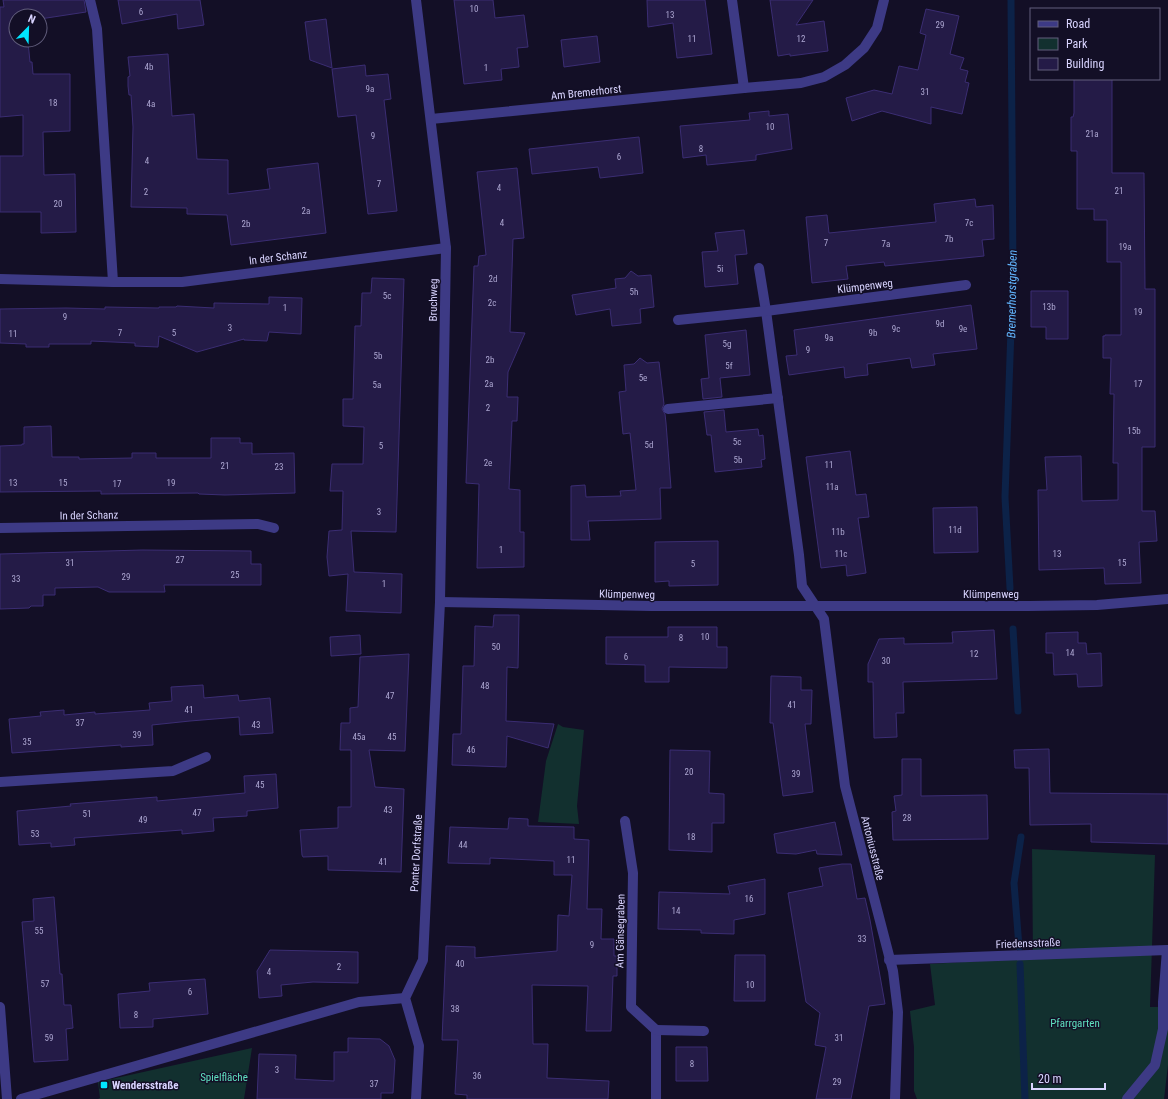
<svg xmlns="http://www.w3.org/2000/svg" width="1168" height="1099" font-family="'Roboto Condensed',sans-serif">
	<rect width="100%" height="100%" fill="#130f26"/>
	<g fill="#12302f">
		<polygon points="558,724 563,727 584,730 577,806 579,824 538,822 546,761"/>
		<polygon points="1032,849 1155,855 1150,1007 1168,1007 1168,1065 1164,1099 917,1099 914,1091 914,1047 910,1011 935,1005 930,964 1033,958"/>
		<polygon points="252,1048 244,1099 98,1099 100,1098 98,1082"/>
	</g>
	<g fill="none" stroke-linecap="round" stroke-linejoin="round">
		<g stroke="#0c2248" stroke-width="7">
			<polyline points="1010,588 1005,497 1013,274 1011,0"/>
			<polyline points="1013,629 1018,711"/>
			<polyline points="1019,947 1014,883 1021,837"/>
			<polyline points="1020,964 1025,1099"/>
		</g>
	</g>
	<g fill="#241b47" stroke="#3b2d73">
		<polygon points="3,0 84,0 86,12 40,19 40,16 16,16 16,40 29,40 28,42 30,62 32,62 33,74 70,74 70,131 43,132 44,175 75,174 76,232 41,233 41,212 0,212 0,156 23,156 23,115 0,117 0,7 4,7"/>
		<polygon points="118,0 200,0 204,25 178,29 177,14 122,24"/>
		<polygon points="454,0 493,0 495,18 524,15 528,47 517,48 519,67 501,69 502,80 464,84"/>
		<polygon points="647,0 705,0 712,54 677,58 673,23 648,27"/>
		<polygon points="770,0 813,0 796,25 824,21 828,51 790,56 790,54 778,56"/>
		<polygon points="926,9 959,16 950,54 964,58 960,69 968,71 965,82 969,83 962,114 931,107 931,124 882,111 852,121 846,98 874,90 892,94 899,66 918,70 926,35 920,33"/>
		<polygon points="326,19 332,68 310,60 305,22"/>
		<polygon points="597,36 600,62 564,67 561,40"/>
		<polygon points="168,54 172,116 194,114 197,159 228,160 228,194 270,189 267,169 318,163 326,233 231,245 227,215 187,214 187,208 131,207 133,127 131,95 129,95 128,86 128,77 130,76 128,57"/>
		<polygon points="365,65 366,76 388,74 391,99 384,100 397,211 368,214 356,115 338,117 332,69"/>
		<polygon points="1074,79 1112,79 1112,173 1144,173 1145,289 1155,289 1155,447 1142,447 1142,511 1155,511 1157,541 1139,542 1141,583 1105,584 1104,568 1039,570 1038,490 1047,490 1045,457 1081,456 1082,501 1118,500 1118,463 1113,463 1114,394 1110,394 1111,358 1103,358 1103,336 1105,336 1105,335 1121,335 1121,262 1107,262 1107,220 1094,220 1094,209 1077,209 1077,151 1071,151 1071,117 1073,117 1074,113"/>
		<polygon points="769,111 769,116 788,114 792,149 756,155 756,160 707,165 706,155 683,158 680,126 750,120 749,113"/>
		<polygon points="639,137 643,173 600,178 598,167 532,174 529,149"/>
		<polygon points="517,168 524,238 513,239 510,332 525,333 508,372 507,397 518,397 517,421 512,421 509,489 520,490 520,532 524,532 524,567 477,568 479,484 466,483 474,266 478,266 479,256 486,255 477,172"/>
		<polygon points="975,199 976,207 993,205 994,239 982,240 984,256 885,266 884,262 846,266 848,279 812,283 806,217 827,215 829,233 936,222 934,204"/>
		<polygon points="744,230 747,254 735,255 738,284 705,287 702,252 718,251 715,233"/>
		<polygon points="631,271 638,276 651,275 654,307 640,309 641,323 612,326 610,309 576,315 572,295 616,288 615,279 625,278"/>
		<polygon points="372,278 404,279 396,532 351,531 354,572 402,574 401,613 346,611 348,574 329,576 327,557 329,531 342,530 343,491 330,491 332,464 363,464 364,427 343,426 343,399 353,399 355,326 361,326 362,293 371,293"/>
		<polygon points="1031,291 1068,291 1068,339 1046,339 1046,327 1031,327"/>
		<polygon points="269,297 302,298 301,334 269,332 267,341 244,340 244,339 197,352 159,336 158,347 135,346 135,343 91,341 91,344 49,344 49,347 26,347 26,344 0,343 0,309 66,308 105,309 105,307 159,308 159,307 176,307 177,306 214,308 214,303 269,304"/>
		<polygon points="971,305 977,349 933,354 935,365 912,368 910,358 867,364 868,375 857,376 845,378 844,367 789,375 786,356 797,355 794,330"/>
		<polygon points="746,330 750,375 720,378 722,397 703,399 701,379 709,378 705,335"/>
		<polygon points="640,358 647,363 659,362 664,404 662,409 665,414 666,423 671,488 660,488 661,519 588,521 590,540 571,540 571,486 585,485 586,497 621,496 620,491 636,490 630,433 623,434 619,392 626,391 624,365 634,364"/>
		<polygon points="724,410 726,432 758,429 759,436 763,435 765,459 761,460 762,467 715,472 711,435 707,435 704,412"/>
		<polygon points="51,426 52,457 79,457 79,459 132,458 132,453 156,453 156,458 211,458 211,438 240,438 240,443 252,443 252,454 294,453 295,493 225,495 199,494 198,493 101,494 101,491 0,492 0,446 22,445 22,444 24,444 24,427"/>
		<polygon points="850,451 856,495 866,494 869,517 858,518 866,573 847,576 846,565 821,568 806,457"/>
		<polygon points="977,507 978,552 934,553 933,508"/>
		<polygon points="718,541 718,585 669,586 669,581 655,582 655,542"/>
		<polygon points="142,550 251,551 251,564 261,564 261,585 164,585 165,592 109,592 98,587 55,588 55,595 43,595 43,606 31,606 29,608 0,609 0,554"/>
		<polygon points="494,615 519,615 518,668 507,667 506,721 554,724 548,748 507,736 506,767 452,765 453,734 461,734 463,666 474,666 475,626 493,627"/>
		<polygon points="668,627 717,627 717,647 727,647 727,668 669,667 669,682 645,682 645,665 606,664 606,637 668,637"/>
		<polygon points="994,630 997,679 903,682 904,713 896,713 897,737 874,738 873,682 868,682 868,664 879,639 904,638 904,644 953,643 952,632"/>
		<polygon points="1078,632 1078,643 1086,643 1087,654 1101,653 1102,686 1078,687 1077,674 1054,675 1053,653 1046,653 1046,633"/>
		<polygon points="360,635 361,654 331,656 330,637"/>
		<polygon points="409,654 405,751 369,750 375,787 404,789 401,872 328,870 328,856 303,857 302,855 300,830 338,828 338,807 351,807 351,750 340,750 341,723 350,723 350,708 358,707 360,657"/>
		<polygon points="771,676 801,677 801,690 812,690 811,724 805,724 813,792 783,796 773,723 770,723"/>
		<polygon points="203,685 204,698 238,695 239,701 270,698 273,733 240,735 239,717 190,721 152,725 153,745 121,747 121,745 12,753 9,719 41,716 40,712 64,710 64,715 95,712 95,714 150,710 149,703 172,701 171,687"/>
		<polygon points="1049,749 1050,793 1168,794 1168,844 1091,842 1091,824 1030,825 1029,768 1015,768 1014,750"/>
		<polygon points="670,750 710,751 709,793 724,794 724,823 712,823 712,852 669,850"/>
		<polygon points="902,759 921,759 921,796 987,795 988,839 893,840 892,812 896,811 894,796 902,795"/>
		<polygon points="276,774 278,808 247,811 247,816 213,818 214,831 182,834 182,830 74,838 75,845 51,847 51,843 19,845 17,811 71,806 70,804 157,797 157,801 245,793 244,776"/>
		<polygon points="509,818 528,819 528,826 574,827 574,839 589,840 587,909 602,909 601,939 614,939 614,956 617,956 617,976 613,976 611,1031 586,1031 588,986 532,985 533,1044 548,1044 547,1078 609,1081 608,1099 467,1099 467,1095 455,1094 458,1040 442,1040 446,946 475,947 475,958 557,951 558,915 569,916 572,875 554,875 554,861 490,858 490,864 448,863 450,827 508,829"/>
		<polygon points="835,822 842,855 817,854 816,850 796,854 777,853 774,834"/>
		<polygon points="842,864 851,864 857,899 865,898 870,920 885,1004 869,1006 851,1099 816,1099 826,1047 815,1045 820,1013 806,1002 788,893 823,886 819,868"/>
		<polygon points="765,879 765,914 734,920 734,934 701,933 701,930 658,929 659,892 730,894 728,886"/>
		<polygon points="54,897 60,974 62,974 64,1005 71,1005 73,1028 66,1029 68,1060 34,1062 22,922 34,921 33,899"/>
		<polygon points="270,950 358,952 358,983 313,982 281,985 282,996 259,998 257,971"/>
		<polygon points="735,955 765,955 765,1001 734,1001"/>
		<polygon points="205,979 208,1014 153,1019 153,1027 120,1028 118,994 150,991 149,983"/>
		<polygon points="348,1038 380,1039 389,1046 395,1060 393,1093 381,1093 381,1099 257,1099 259,1054 296,1055 295,1079 334,1081 334,1052 348,1052"/>
		<polygon points="676,1047 707,1047 708,1081 676,1081"/>
	</g>
	<g fill="none" stroke-linecap="round" stroke-linejoin="round">
		<polyline stroke="#3d3a85" stroke-width="10" points="889,960 1167,950 1163,1002 1163,1029 1155,1065 1127,1099"/>
		<g stroke="#3d3a85" stroke-width="10">
			<polyline points="90,0 97,29 113,282"/>
			<polyline points="732,0 744,88"/>
			<polyline points="431,119 744,88 801,83 824,77 845,65 864,48 877,28 884,0"/>
			<polyline points="759,268 766,311 799,555 802,586 824,619 845,786 893,971 898,1012 895,1099"/>
			<polyline points="0,279 113,282 182,282 446,248"/>
			<polyline points="678,320 766,311 966,285"/>
			<polyline points="668,409 778,398"/>
			<polyline points="0,528 258,524 274,528"/>
			<polyline points="440,602 651,606 1029,606 1097,605 1168,599"/>
			<polyline points="0,782 173,771 206,757"/>
			<polyline points="625,821 633,873 631,1007 656,1030 656,1099"/>
			<polyline points="0,1007 7,1099"/>
			<polyline points="656,1030 704,1031"/>
			<polyline points="21,1099 359,1002 405,998"/>
			<polyline points="416,1099 419,1046 405,998 423,960 440,602 446,248 416,0"/>
		</g>
	</g>
	<rect fill="#00e5ff" stroke="#130f26" stroke-width="1.5" x="100" y="1081" width="8" height="8" rx="2"/>
	<g text-anchor="middle" stroke-width="3" stroke-linejoin="round" paint-order="stroke">
		<g font-size="9" fill="#aca6d1">
			<text x="474" y="12">10</text>
			<text x="141" y="15">6</text>
			<text x="670" y="18">13</text>
			<text x="940" y="28">29</text>
			<text x="692" y="42">11</text>
			<text x="801" y="42">12</text>
			<text x="149" y="70">4b</text>
			<text x="486" y="71">1</text>
			<text x="370" y="92">9a</text>
			<text x="925" y="95">31</text>
			<text x="53" y="106">18</text>
			<text x="151" y="107">4a</text>
			<text x="770" y="130">10</text>
			<text x="1092" y="137">21a</text>
			<text x="373" y="139">9</text>
			<text x="701" y="152">8</text>
			<text x="619" y="160">6</text>
			<text x="147" y="164">4</text>
			<text x="379" y="187">7</text>
			<text x="499" y="191">4</text>
			<text x="1119" y="194">21</text>
			<text x="146" y="195">2</text>
			<text x="58" y="207">20</text>
			<text x="306" y="214">2a</text>
			<text x="502" y="226">4</text>
			<text x="969" y="226">7c</text>
			<text x="246" y="227">2b</text>
			<text x="949" y="242">7b</text>
			<text x="826" y="246">7</text>
			<text x="886" y="247">7a</text>
			<text x="1125" y="250">19a</text>
			<text x="720" y="272">5i</text>
			<text x="493" y="282">2d</text>
			<text x="634" y="295">5h</text>
			<text x="387" y="299">5c</text>
			<text x="492" y="306">2c</text>
			<text x="1049" y="310">13b</text>
			<text x="285" y="311">1</text>
			<text x="1138" y="315">19</text>
			<text x="65" y="320">9</text>
			<text x="940" y="327">9d</text>
			<text x="230" y="331">3</text>
			<text x="896" y="332">9c</text>
			<text x="963" y="332">9e</text>
			<text x="120" y="336">7</text>
			<text x="174" y="336">5</text>
			<text x="873" y="336">9b</text>
			<text x="13" y="337">11</text>
			<text x="829" y="341">9a</text>
			<text x="727" y="347">5g</text>
			<text x="808" y="353">9</text>
			<text x="378" y="359">5b</text>
			<text x="490" y="363">2b</text>
			<text x="729" y="369">5f</text>
			<text x="643" y="381">5e</text>
			<text x="489" y="387">2a</text>
			<text x="1138" y="387">17</text>
			<text x="377" y="388">5a</text>
			<text x="488" y="411">2</text>
			<text x="1134" y="434">15b</text>
			<text x="737" y="445">5c</text>
			<text x="649" y="448">5d</text>
			<text x="381" y="449">5</text>
			<text x="738" y="463">5b</text>
			<text x="488" y="466">2e</text>
			<text x="829" y="468">11</text>
			<text x="225" y="469">21</text>
			<text x="279" y="470">23</text>
			<text x="13" y="486">13</text>
			<text x="63" y="486">15</text>
			<text x="171" y="486">19</text>
			<text x="117" y="487">17</text>
			<text x="832" y="490">11a</text>
			<text x="379" y="515">3</text>
			<text x="955" y="533">11d</text>
			<text x="838" y="535">11b</text>
			<text x="501" y="553">1</text>
			<text x="841" y="557">11c</text>
			<text x="1057" y="557">13</text>
			<text x="180" y="563">27</text>
			<text x="70" y="566">31</text>
			<text x="1122" y="566">15</text>
			<text x="693" y="567">5</text>
			<text x="235" y="578">25</text>
			<text x="126" y="580">29</text>
			<text x="16" y="582">33</text>
			<text x="384" y="587">1</text>
			<text x="705" y="640">10</text>
			<text x="681" y="641">8</text>
			<text x="496" y="650">50</text>
			<text x="1070" y="656">14</text>
			<text x="974" y="657">12</text>
			<text x="626" y="660">6</text>
			<text x="886" y="664">30</text>
			<text x="485" y="689">48</text>
			<text x="390" y="699">47</text>
			<text x="792" y="708">41</text>
			<text x="189" y="713">41</text>
			<text x="80" y="726">37</text>
			<text x="256" y="728">43</text>
			<text x="137" y="738">39</text>
			<text x="359" y="740">45a</text>
			<text x="392" y="740">45</text>
			<text x="27" y="745">35</text>
			<text x="471" y="753">46</text>
			<text x="689" y="775">20</text>
			<text x="796" y="777">39</text>
			<text x="260" y="788">45</text>
			<text x="388" y="813">43</text>
			<text x="197" y="816">47</text>
			<text x="87" y="817">51</text>
			<text x="907" y="821">28</text>
			<text x="143" y="823">49</text>
			<text x="35" y="837">53</text>
			<text x="691" y="840">18</text>
			<text x="463" y="848">44</text>
			<text x="571" y="863">11</text>
			<text x="383" y="865">41</text>
			<text x="749" y="902">16</text>
			<text x="676" y="914">14</text>
			<text x="39" y="934">55</text>
			<text x="862" y="942">33</text>
			<text x="592" y="948">9</text>
			<text x="460" y="967">40</text>
			<text x="339" y="970">2</text>
			<text x="269" y="975">4</text>
			<text x="45" y="987">57</text>
			<text x="750" y="988">10</text>
			<text x="190" y="995">6</text>
			<text x="455" y="1012">38</text>
			<text x="136" y="1018">8</text>
			<text x="49" y="1041">59</text>
			<text x="839" y="1041">31</text>
			<text x="692" y="1067">8</text>
			<text x="277" y="1073">3</text>
			<text x="477" y="1079">36</text>
			<text x="837" y="1085">29</text>
			<text x="374" y="1087">37</text>
		</g>
		<g font-size="11" fill="#d9d4ff" stroke="#130f26">
			<text transform="translate(586 92) rotate(-6)" y="4">Am Bremerhorst</text>
			<text transform="translate(278 257) rotate(-7)" y="4">In der Schanz</text>
			<text transform="translate(865 286) rotate(-7)" y="4">Klümpenweg</text>
			<text transform="translate(433 300) rotate(-89)" y="4">Bruchweg</text>
			<text transform="translate(89 515) rotate(-1)" y="4">In der Schanz</text>
			<text transform="translate(627 594) rotate(1)" y="4">Klümpenweg</text>
			<text x="991" y="598">Klümpenweg</text>
			<text transform="translate(873 848) rotate(76)" y="4">Antoniusstraße</text>
			<text transform="translate(416 853) rotate(-87)" y="4">Ponter Dorfstraße</text>
			<text transform="translate(620 931) rotate(-89)" y="4">Am Gänsegraben</text>
			<text transform="translate(1028 943) rotate(-2)" y="4">Friedensstraße</text>
		</g>
		<g font-size="11" fill="#5fe0c0" stroke="#130f26">
			<text x="1075" y="1027">Pfarrgarten</text>
			<text x="224" y="1081">Spielfläche</text>
		</g>
		<g font-size="11" font-weight="bold" fill="#d9d4ff" stroke="#130f26" text-anchor="start">
			<text x="112" y="1089">Wendersstraße</text>
		</g>
		<g font-size="12" font-style="italic" fill="#62b6ff" stroke="#130f26">
			<text transform="translate(1012 294) rotate(-89)" y="4">Bremerhorstgraben</text>
		</g>
	</g>
	<rect x="1030" y="8" width="130" height="72" fill="#130f26" stroke="#625e7d"/>
	<rect x="1038" y="21" width="20" height="6" fill="#3d3a85" stroke="#625e7d"/>
	<text x="1066" y="28" font-size="12" fill="#d9d4ff">Road</text>
	<rect x="1038" y="38" width="20" height="12" fill="#12302f" stroke="#625e7d"/>
	<text x="1066" y="48" font-size="12" fill="#d9d4ff">Park</text>
	<rect x="1038" y="58" width="20" height="12" fill="#241b47" stroke="#625e7d"/>
	<text x="1066" y="68" font-size="12" fill="#d9d4ff">Building</text>
	<g transform="translate(28 28) rotate(23)"><circle r="19" fill="#130f26" stroke="#625e7d"/>
	<path d="M0-3L7 15L0 10L-7 15Z" fill="#00e5ff"/>
	<text y="-6" font-size="11" font-weight="bold" text-anchor="middle" fill="#d9d4ff">N</text>
	</g>
	<path d="M1032 1083v6h73v-6" fill="none" stroke="#d9d4ff" stroke-width="2"/>
	<text x="1038" y="1083" font-size="12" fill="#d9d4ff" stroke="#130f26" stroke-width="3" paint-order="stroke">20 m</text>
</svg>
